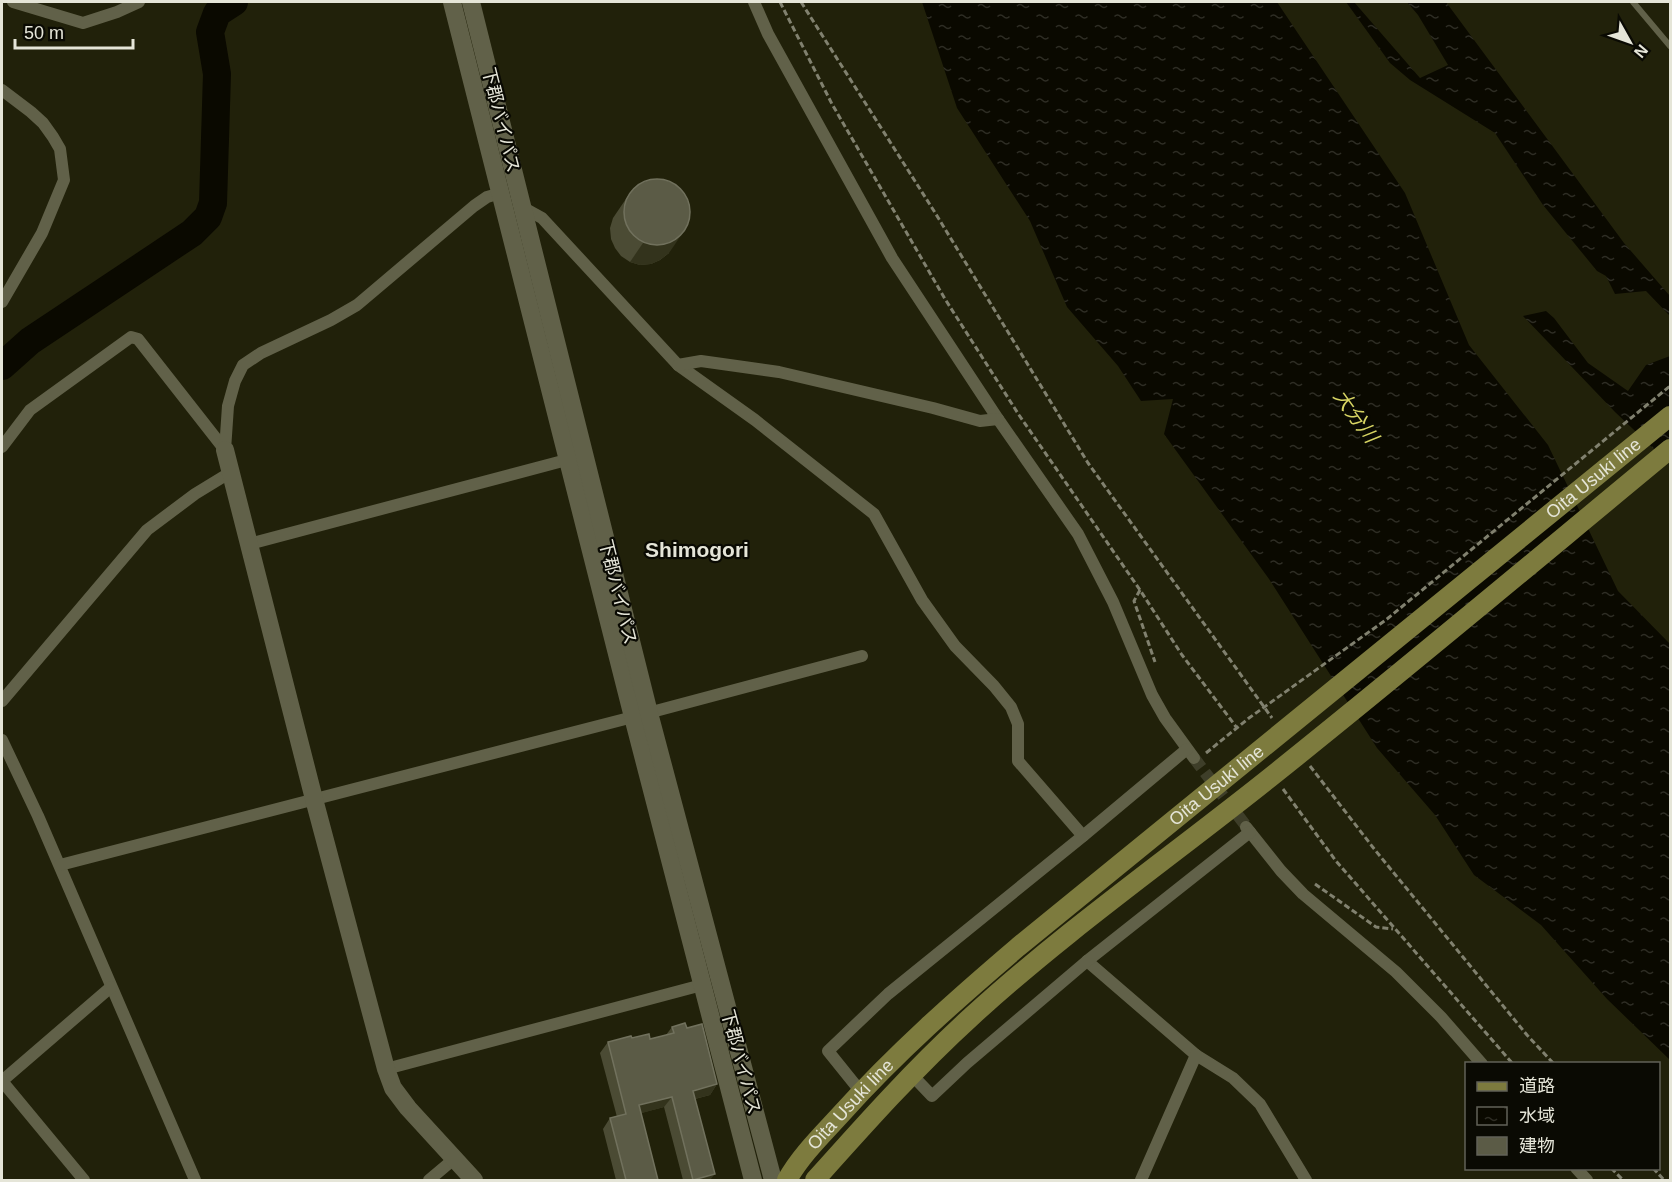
<svg xmlns="http://www.w3.org/2000/svg" width="1672" height="1182" font-family="Arial,'Noto Sans JP',sans-serif">
	<defs>
		<pattern id="water-ripples" width="26" height="14" patternUnits="userSpaceOnUse" patternTransform="scale(1.5)"><rect width="26" height="14" fill="#0a0900"/><path d="M2 4q2-2 4 0t4 0M15 11q2-2 4 0t4 0" fill="none" stroke="#2e2d24"/></pattern>
	</defs>
	<rect width="100%" height="100%" fill="#21210a"/>
	<g fill="url(#water-ripples)">
		<polygon points="922,2 1277,2 1405,193 1469,345 1548,445 1618,591 1670,644 1670,1060 1607,999 1541,925 1474,875 1435,815 1377,748 1269,579 1164,434 1173,399 1141,401 1118,366 1067,307 1030,221 957,108"/>
		<polygon points="1346,2 1354,2 1420,78 1448,65 1418,15 1407,2 1446,2 1624,243 1670,296 1670,316 1646,291 1615,294 1606,276 1597,271 1543,205 1495,133 1410,80 1390,63"/>
		<polygon points="1546,311 1554,318 1588,363 1628,391 1646,365 1670,356 1670,464 1615,412 1523,316"/>
	</g>
	<g fill="none" stroke-linecap="round" stroke-linejoin="round">
		<polyline stroke="#0a0900" stroke-width="28" points="2,366 30,341 192,233 208,217 213,203 217,74 210,32 217,13 234,2"/>
		<polyline stroke="#3e3e29" stroke-width="12" stroke-dasharray="12 6" stroke-linecap="butt" points="1194,758 1246,826"/>
		<g stroke="#81816f" stroke-width="3" stroke-dasharray="6 3" stroke-linecap="butt">
			<polyline points="780,2 832,104 945,299 1019,415 1140,590 1182,655 1237,728"/>
			<polyline points="801,2 934,211 1088,463 1272,718"/>
			<polyline points="1140,590 1134,601 1155,662"/>
			<polyline points="1206,753 1249,718 1387,619 1670,386"/>
			<polyline points="1310,766 1375,850 1527,1035 1554,1064"/>
			<polyline points="1283,789 1336,861 1513,1064"/>
			<polyline points="1315,884 1376,927 1393,929"/>
			<polyline points="1611,1168 1623,1180"/>
			<polyline points="1653,1168 1664,1180"/>
		</g>
		<polyline stroke="#616149" stroke-width="6" points="1633,2 1670,46"/>
		<g stroke="#616149" stroke-width="12">
			<polyline points="13,2 83,23 117,12 139,2"/>
			<polyline points="754,2 768,34 892,258 998,419 1078,534 1113,602 1152,695 1165,718 1194,758"/>
			<polyline points="2,90 31,112 43,123 53,137 60,149 64,180 42,233 2,302"/>
			<polyline points="522,207 542,218 678,365 755,420 874,514 922,600 955,646 994,686 1011,707 1018,724 1018,761 1083,836"/>
			<polyline points="678,365 701,361 779,372 933,408 980,421 998,419"/>
			<polyline points="2,447 30,410 131,337 138,339 225,450"/>
			<polyline points="225,450 228,406 235,381 243,365 261,353 331,320 357,305 474,206 487,197 501,193"/>
			<polyline points="249,544 574,458"/>
			<polyline points="2,701 147,530 195,494 231,472"/>
			<polyline points="2,740 38,816 195,1180"/>
			<polyline points="1246,827 1281,871 1303,894 1396,972 1441,1017 1482,1064"/>
			<polyline points="60,865 633,717 862,656"/>
			<polyline points="1087,961 1196,1055 1233,1078 1260,1104 1306,1180"/>
			<polyline points="386,1069 702,985"/>
			<polyline points="912,1075 932,1096 967,1063 1087,961 1250,832"/>
			<polyline points="2,1081 111,987"/>
			<polyline points="2,1081 84,1180"/>
			<polyline points="861,1092 828,1051 888,994 1083,836 1187,749"/>
			<polyline points="1576,1168 1587,1180"/>
			<polyline points="429,1180 454,1159"/>
			<polyline points="1141,1180 1196,1055"/>
		</g>
		<g stroke="#616149" stroke-width="18">
			<polyline points="452,2 633,717 753,1180"/>
			<polyline points="471,2 649,713 773,1180"/>
			<polyline points="225,450 314,799 386,1069 393,1088 408,1108 474,1180"/>
		</g>
		<g stroke="#7d7b3e" stroke-width="20">
			<path id="s1" d="M787,1180C801,1155 822,1135 842,1113C896,1053 957,999 1018,947L1670,416"/>
			<path d="M815,1180C865,1124 916,1067 971,1017C1066,930 1172,856 1272,776C1406,669 1538,558 1670,449"/>
		</g>
	</g>
	<g fill="#4b4b34">
		<polygon points="632,190 669,253 660,260 651,264 640,265 630,262 621,256 615,248 611,239 610,228 613,218"/>
		<polygon points="672,1027 687,1028 717,1084 710,1095 695,1099 710,1180 683,1180 664,1107 641,1113 658,1180 616,1180 603,1129 610,1118 617,1117 600,1053 608,1042 632,1038 650,1039 666,1035"/>
	</g>
	<g fill="#33331c">
		<polygon points="682,234 669,253 660,260 651,264 640,265 630,262 643,243"/>
		<polygon points="717,1084 710,1095 686,1101 693,1091"/>
		<polygon points="672,1097 664,1107 631,1116 639,1105"/>
		<polygon points="715,1174 710,1180 693,1180"/>
	</g>
	<g fill="#5b5b46" stroke="#71715d" stroke-width="1.5">
		<circle cx="657" cy="212" r="33"/>
		<polygon points="685,1023 687,1028 702,1024 717,1084 693,1091 715,1174 693,1180 672,1097 639,1105 658,1180 626,1180 610,1118 626,1114 608,1042 631,1036 632,1038 649,1034 650,1039 674,1033 672,1027"/>
	</g>
	<g text-anchor="middle" stroke-width="4.5" stroke-linejoin="round" paint-order="stroke">
		<g font-size="18" fill="#e5e5d8" stroke="#0a0a03">
			<text transform="translate(501 120) rotate(76)" y="6">下郡バイパス</text>
			<text dy="6" stroke="none"><textPath href="#s1" startOffset="1071">Oita Usuki line</textPath></text>
			<text transform="translate(618 592) rotate(76)" y="6">下郡バイパス</text>
			<text dy="6" stroke="none"><textPath href="#s1" startOffset="585">Oita Usuki line</textPath></text>
			<text transform="translate(741 1062) rotate(75)" y="6">下郡バイパス</text>
			<text dy="6" stroke="none"><textPath href="#s1" startOffset="99">Oita Usuki line</textPath></text>
		</g>
		<g font-size="20" font-style="italic" fill="#d7d463" stroke="#0a0a03">
			<text transform="translate(1356 416) rotate(54)" y="7">大分川</text>
		</g>
		<g font-size="21" font-weight="bold" fill="#e5e5d8" stroke="#0a0a03">
			<text x="697" y="557">Shimogori</text>
		</g>
	</g>
	<rect width="1672" height="1182" fill="none" stroke="#e5e5d8" stroke-width="6"/>
	<rect x="1465" y="1062" width="195" height="108" fill="#0a0a03" stroke="#626258" stroke-width="1.5"/>
	<rect x="1477" y="1082" width="30" height="9" fill="#7d7b3e" stroke="#626258" stroke-width="1.5"/>
	<text x="1519" y="1092" font-size="18" fill="#e5e5d8">道路</text>
	<rect x="1477" y="1107" width="30" height="18" fill="url(#water-ripples)" stroke="#626258" stroke-width="1.5"/>
	<text x="1519" y="1122" font-size="18" fill="#e5e5d8">水域</text>
	<rect x="1477" y="1137" width="30" height="18" fill="#5b5b46" stroke="#626258" stroke-width="1.5"/>
	<text x="1519" y="1152" font-size="18" fill="#e5e5d8">建物</text>
	<g transform="translate(1630 42) rotate(130)" stroke="#0a0a03" stroke-width="4.5" paint-order="stroke">
	<path d="M0-4.5L10 22L0 15L-10 22Z" fill="#e5e5d8"/>
	<text y="-9" font-size="16" font-weight="bold" text-anchor="middle" fill="#e5e5d8">N</text>
	</g>
	<path d="M15 39v9h118v-9" fill="none" stroke="#e5e5d8" stroke-width="3"/>
	<text x="24" y="39" font-size="18" fill="#e5e5d8" stroke="#0a0a03" stroke-width="4.5" paint-order="stroke">50 m</text>
</svg>
